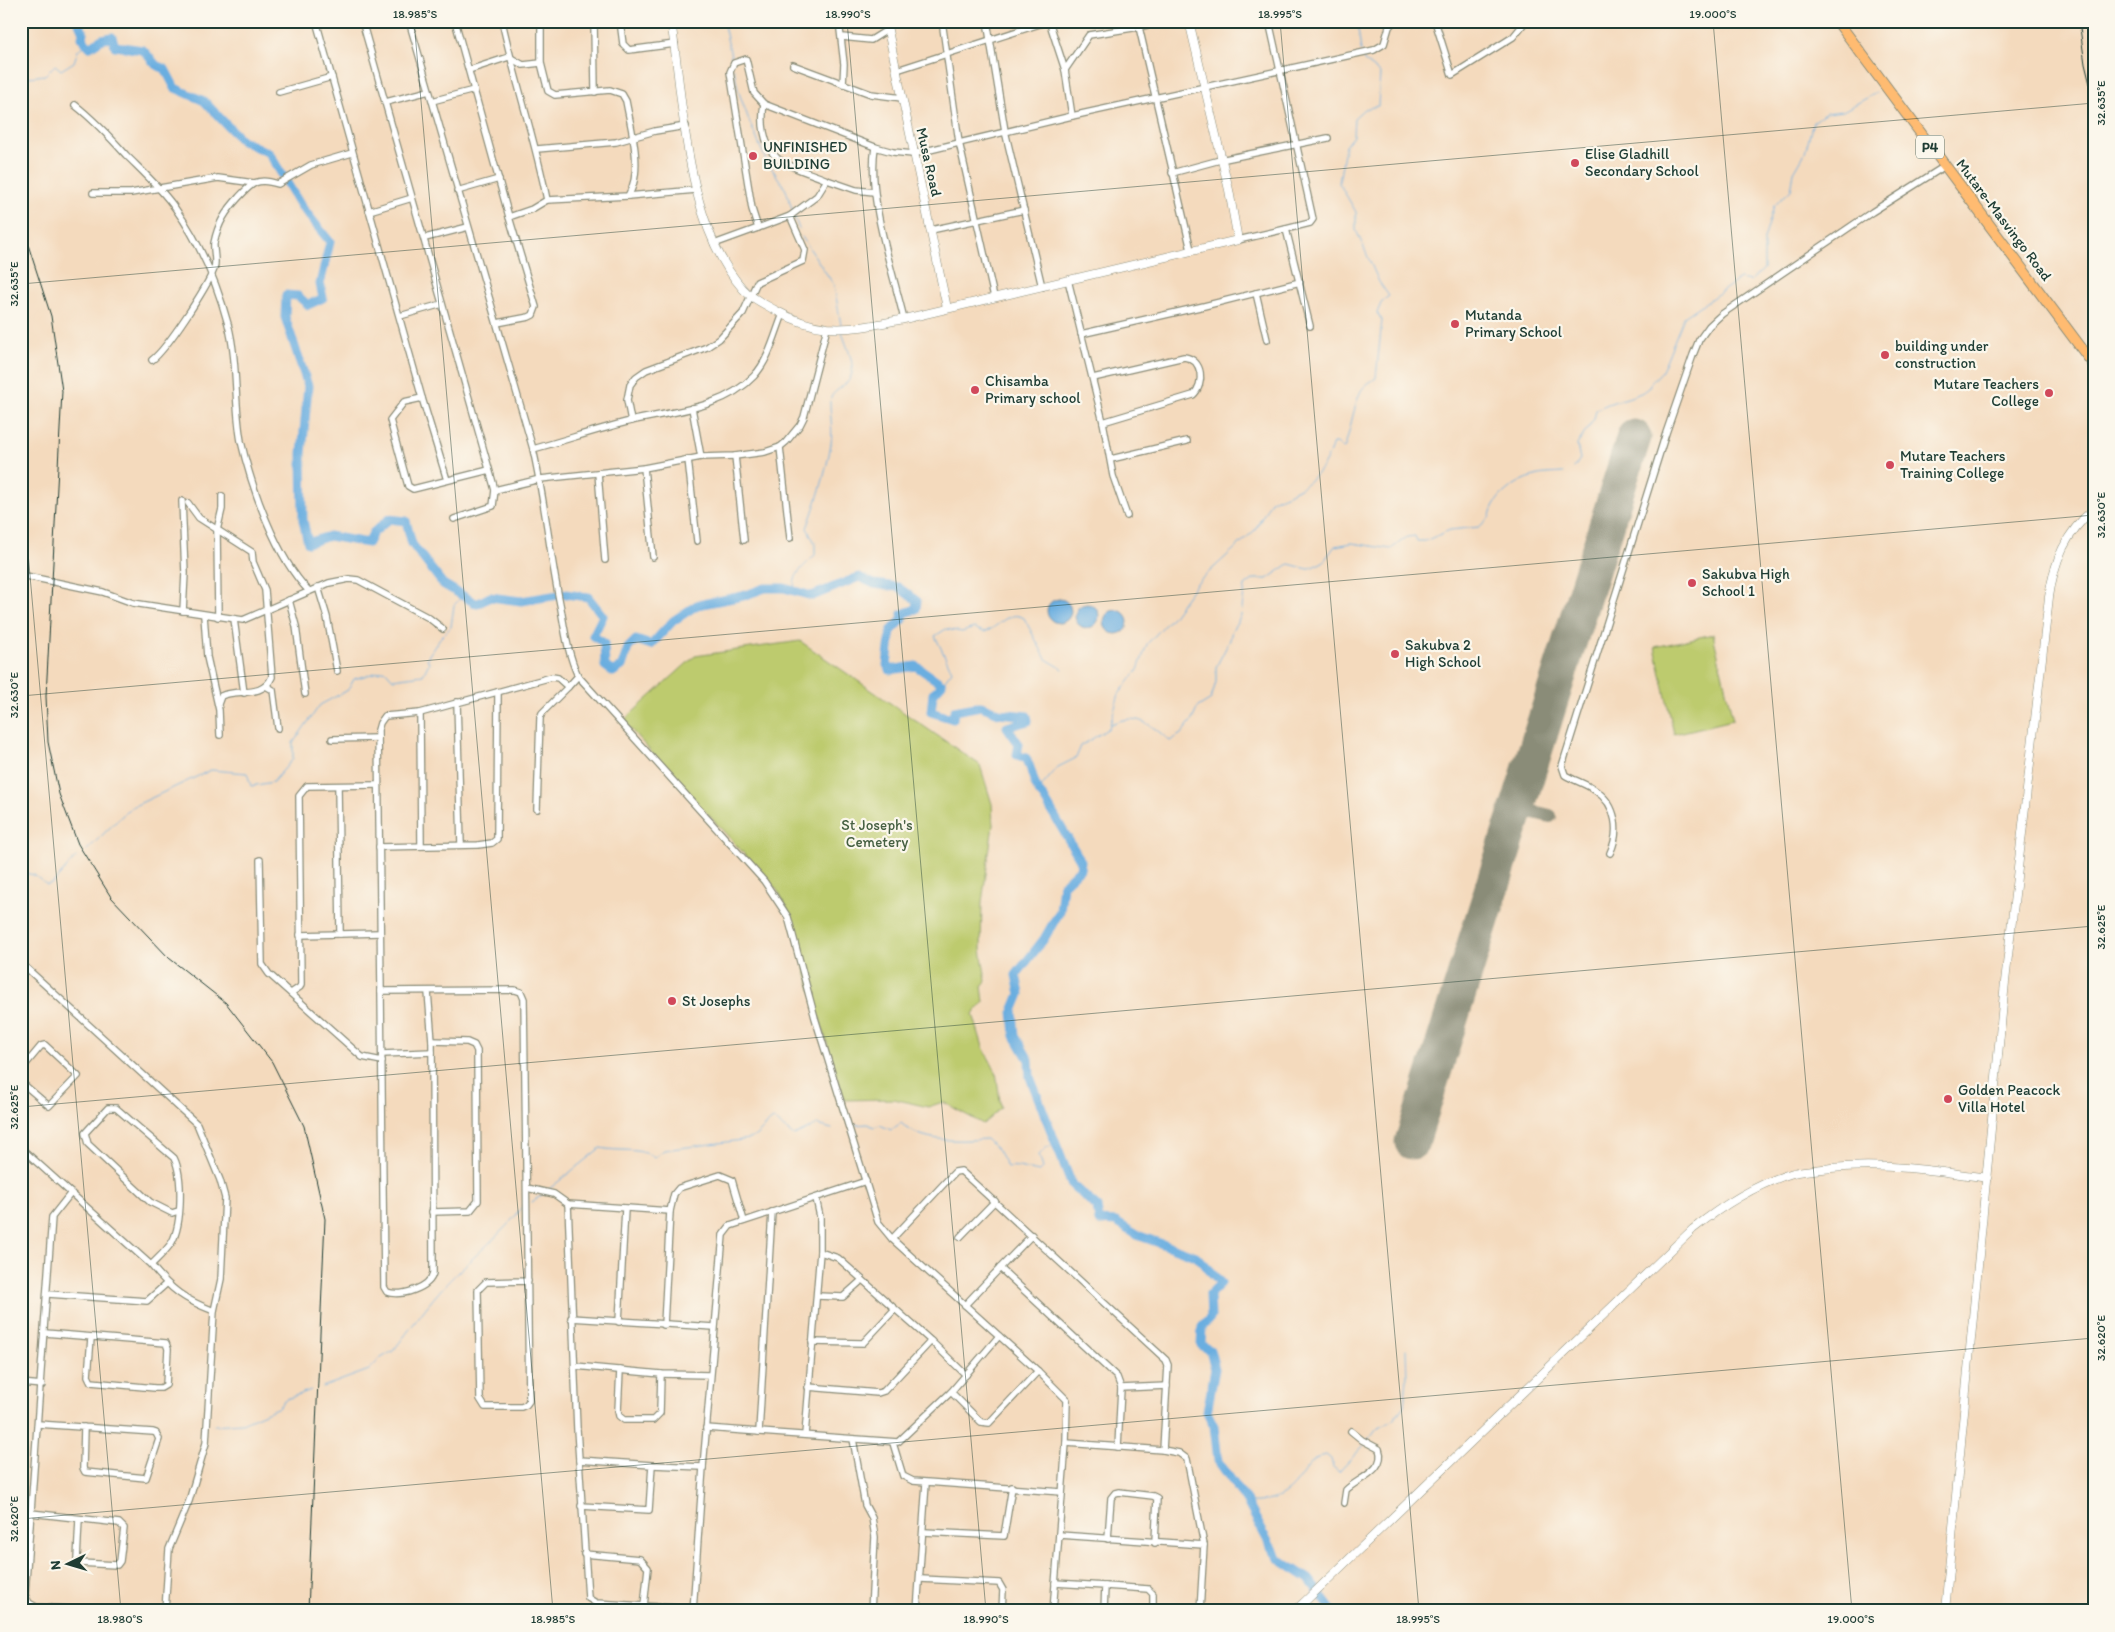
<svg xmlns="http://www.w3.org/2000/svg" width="2115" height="1632" font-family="Itim,sans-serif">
	<rect width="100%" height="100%" fill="#fbf7ec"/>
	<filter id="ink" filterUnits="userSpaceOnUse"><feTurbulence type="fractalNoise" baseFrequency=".02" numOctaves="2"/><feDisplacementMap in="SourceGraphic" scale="10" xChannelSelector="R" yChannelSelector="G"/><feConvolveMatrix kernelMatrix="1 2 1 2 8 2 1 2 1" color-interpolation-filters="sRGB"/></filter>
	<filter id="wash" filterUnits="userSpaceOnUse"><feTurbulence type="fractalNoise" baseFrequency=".0096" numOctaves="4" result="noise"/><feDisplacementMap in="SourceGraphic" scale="20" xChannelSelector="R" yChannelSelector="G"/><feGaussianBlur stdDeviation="1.12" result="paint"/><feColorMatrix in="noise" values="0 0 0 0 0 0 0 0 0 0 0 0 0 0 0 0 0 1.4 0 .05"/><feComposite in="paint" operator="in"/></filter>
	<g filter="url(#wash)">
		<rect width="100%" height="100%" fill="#f4dabd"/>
		<g fill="#bdcb6e" stroke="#6e8451">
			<polygon points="1713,634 1733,720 1674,734 1655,647"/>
			<polygon points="800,641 980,765 992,804 993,825 982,902 981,949 986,981 982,986 984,1002 973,1014 983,1047 996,1072 1001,1108 983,1124 943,1102 928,1107 894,1099 844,1100 787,908 777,890 623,721 695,656"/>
		</g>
		<g fill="#6baee0" stroke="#45768a">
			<circle cx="1059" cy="611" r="12"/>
			<circle cx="1087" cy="616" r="12"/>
			<circle cx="1116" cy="622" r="12"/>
		</g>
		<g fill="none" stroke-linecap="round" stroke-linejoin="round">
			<g stroke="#6baee0" stroke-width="1">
				<polyline points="723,21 732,60"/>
				<polyline points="1357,21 1361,51"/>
				<polyline points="21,66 29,77 45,75 55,65 61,70 74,62 78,50 86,45"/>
				<polyline points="734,69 738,90 750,123 765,158 786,190 793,212"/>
				<polyline points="794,216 799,229"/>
				<polyline points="802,237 834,285 841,325"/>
				<path d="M1574,468L1580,459L1577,445L1594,419L1596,410C1613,399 1631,400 1648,389L1650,384L1662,371L1684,317L1740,279L1750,281L1764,269V240L1774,206L1791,190L1794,172L1805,153L1813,122L1826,113L1843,111L1876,93"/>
				<path d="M795,591C791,574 804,567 815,555V543L807,528C817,501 826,473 831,444C833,429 830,415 830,402C830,390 848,387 851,376C856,362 845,345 842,331"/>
				<path d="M942,684L952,671L935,636L946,629L962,632L974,628L984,632C999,628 1008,609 1024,618L1046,659L1063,669"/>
				<path d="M1111,724C1137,712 1150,724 1170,741L1181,734L1192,720L1198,707L1211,699L1216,682V667L1230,640L1232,630L1241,616L1245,586L1254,579H1267L1289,564L1308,569L1323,562L1335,546L1352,543L1391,549L1407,537L1415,536L1417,541H1425L1450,530L1479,527L1490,517C1492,497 1516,481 1535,476C1544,473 1554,474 1563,473"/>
				<path d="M1037,792L1058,767L1076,758L1081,746L1109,728L1119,694L1138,670L1147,644L1172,617L1196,584L1255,530L1271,501C1303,489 1323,477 1333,443H1337L1344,449C1349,436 1356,395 1363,388C1366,384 1372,381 1376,378L1382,320L1377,313L1382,301L1389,296L1379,282L1356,230V212L1339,183L1345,146L1353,136L1354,118L1364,109L1378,106L1380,73L1364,61L1362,55"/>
				<polyline points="87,850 130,808 211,770 247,773 251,786 273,782 293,759 293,743 320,705 348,690 354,679 385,670 393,679 423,675 429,663 427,658 440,638 451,627 454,605 463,596"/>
				<polyline points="21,872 34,875 47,885 53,883 76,857"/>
				<path d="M853,1125L868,1124L874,1127L880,1125L891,1130L901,1123C921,1143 959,1141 986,1139L998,1150L1007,1167C1019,1165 1027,1170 1039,1172L1043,1168L1039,1155L1047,1147L1056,1146"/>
				<path d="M548,1190L600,1148C619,1152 638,1147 655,1157L664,1150L750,1139C761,1134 764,1125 773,1119L794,1136L817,1125L832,1129"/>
				<polyline points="532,1202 543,1194"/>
				<path d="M323,1387L369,1370L381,1358L393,1351C411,1328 428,1303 448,1282C473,1256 503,1234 523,1206"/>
				<polyline points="214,1425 242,1423 279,1407 284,1400 311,1390"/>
				<polyline points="1367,1441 1377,1428 1393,1420 1404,1406 1407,1379 1406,1349"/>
				<path d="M1247,1502C1303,1506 1296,1461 1326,1455L1331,1459L1333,1467L1339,1472L1365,1444"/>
			</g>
			<path stroke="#6baee0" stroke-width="9" d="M78,21L83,32L82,38L90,47L102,39L112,37L115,46L143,50L156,65L165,69L175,88L204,101L241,140L269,153L301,206L330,242L320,284L323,298L308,305L298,296L286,295L285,317L308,386L302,454L303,520L308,543L329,536L368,543L373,533L389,519L406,521L412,544L443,584L477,604L490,597L521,601L565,594L588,597L603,616L593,636L604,643L605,666L613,672L622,666L628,648L636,640L651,645L673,621L697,605L743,596L765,588H784L812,596L859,577L874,584L898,587L917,601L916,609L902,614L903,619L891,631L887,665L890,670L916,666L942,684L933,694L931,712L953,719L954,711L981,706L999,713L1027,716L1028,721L1007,727L1019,744L1017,755L1026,758C1034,772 1032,787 1044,798L1081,861L1080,869L1063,885L1060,911L1044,939L1016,975L1020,994L1013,1011L1015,1036L1029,1060L1030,1077L1072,1185L1097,1207L1099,1221L1116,1222L1137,1235L1196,1256L1221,1283L1210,1294L1211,1317L1202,1327L1201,1345L1210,1350L1215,1369L1207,1412L1214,1426L1218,1461L1247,1502L1271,1547L1280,1560L1309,1579L1333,1611"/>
			<polyline stroke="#8a8c78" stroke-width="14" points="1517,808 1550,816"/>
			<polyline stroke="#8a8c78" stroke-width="35" points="1412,1142 1634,437"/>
		</g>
	</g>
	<g filter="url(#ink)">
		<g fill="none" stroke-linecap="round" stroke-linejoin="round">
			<defs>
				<g id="minor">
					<polyline points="316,21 422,398 404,402 390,420 408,486 413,489 489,470"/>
					<polyline points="362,21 495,490"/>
					<path d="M409,21L533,449C545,502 550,556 561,609C565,632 568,654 578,676L764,881L788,917L815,1018L878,1222L892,1239L1038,1371L1067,1400L1066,1443L1053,1611"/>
					<path d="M455,21L509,217L532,209L547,200C535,139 515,81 502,21"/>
					<path d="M541,21V63L548,91L555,95L610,90L622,94L626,101C631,129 644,171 628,196L547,200"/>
					<polyline points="594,21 595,92"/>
					<polyline points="620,21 623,44 629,50 675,44"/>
					<polyline points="839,21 844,64 843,84"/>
					<polyline points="942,21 959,142 994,297"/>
					<polyline points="987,21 1005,131 1042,287"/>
					<polyline points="1049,21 1065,70 1072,116"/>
					<polyline points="1163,21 1139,27 1191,250"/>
					<polyline points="1269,21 1313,219 1310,223 1286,229"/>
					<polyline points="1435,21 1452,75 1513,37 1526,21"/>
					<polyline points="842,37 871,40 887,30"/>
					<polyline points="509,57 523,65 541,63"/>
					<polyline points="793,65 871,94 902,98"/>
					<polyline points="469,70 509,57"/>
					<polyline points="897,70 1049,21"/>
					<polyline points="1065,70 1089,35 1139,27"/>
					<polyline points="279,92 332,77"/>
					<polyline points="432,101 474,90"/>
					<polyline points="386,102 429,91"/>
					<path d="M764,104C761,121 763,145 777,158C787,167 814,174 827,180"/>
					<path d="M75,105C94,120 110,137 126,155C143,172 161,188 175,208C200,243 217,283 228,324C238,362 234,402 241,441C251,486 276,558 309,591"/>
					<polyline points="537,149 616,142 655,131 686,126"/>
					<polyline points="1172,173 1220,160 1328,138"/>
					<polyline points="457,191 499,179"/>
					<polyline points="93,193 131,193 218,178 254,183"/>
					<polyline points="628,196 696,190"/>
					<polyline points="369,211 412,198"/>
					<polyline points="790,216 817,196 827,180 856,190 874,192"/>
					<polyline points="931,230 1024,210"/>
					<polyline points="425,238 468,227"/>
					<polyline points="1238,240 1286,229 1310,326"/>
					<polyline points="714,244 758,228 752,209 730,72 734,63 746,59 754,93 764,104 875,147"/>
					<polyline points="1068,280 1103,422 1113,476 1127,516"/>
					<polyline points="1256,293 1267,340"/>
					<polyline points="400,316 442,304"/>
					<path d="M904,319C892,268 867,198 875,147L893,152L913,154L1072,116L1374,50L1384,44L1389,27L1394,21"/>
					<polyline points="497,323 529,317 533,315 536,307 509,217"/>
					<polyline points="1081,334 1204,306 1300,282"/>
					<path d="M152,360C167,349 207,287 214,269C217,261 213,251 214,243C218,223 226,211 239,197C252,183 257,177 278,184L311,165L352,153"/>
					<path d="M1093,378L1184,357C1203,359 1205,384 1193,395L1103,422"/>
					<polyline points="422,398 447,480"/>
					<polyline points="692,408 701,457"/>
					<polyline points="631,421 627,400 630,385 636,377 646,370 707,347 719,339 743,313 757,282 803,261 805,250 790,216 758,228"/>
					<polyline points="780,447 790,538"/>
					<path d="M533,449C566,440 598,429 631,421C673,411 723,409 754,376C769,360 775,334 783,314"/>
					<polyline points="735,456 744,540"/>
					<polyline points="688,459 697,541"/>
					<polyline points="1111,459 1187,441"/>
					<polyline points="644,468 653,557"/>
					<polyline points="598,473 605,560"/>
					<polyline points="182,501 185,573 183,611"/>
					<path d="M188,503L199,518L252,552L253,562L265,590L272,677C262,699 238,688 221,696L218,704"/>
					<polyline points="454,519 493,506 495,490 540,479 644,468 701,457 735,456 765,452 780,447 786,442 800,425 804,417 827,328"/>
					<polyline points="21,575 103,592 133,603 243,620 329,583 349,579 358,580 429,618 443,629"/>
					<polyline points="318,587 327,617 337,671"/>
					<polyline points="289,600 296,626 305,694"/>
					<polyline points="204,615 207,657 219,710 220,735"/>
					<polyline points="218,617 217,530 222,509 222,496"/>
					<polyline points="234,619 244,693"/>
					<polyline points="266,686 273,690 278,728"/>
					<polyline points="457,702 461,845"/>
					<polyline points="420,713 421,846"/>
					<polyline points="332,739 378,738"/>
					<polyline points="338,786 340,934"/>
					<polyline points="537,809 540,718 542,713 568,687"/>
					<polyline points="379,847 478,845 492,843 497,839 498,692"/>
					<path d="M1610,853C1620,832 1617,805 1596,791C1587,784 1575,781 1565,775L1562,766L1666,433L1693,355L1699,340L1709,326L1722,314L1872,212L1945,166"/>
					<polyline points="260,860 262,964 269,974 362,1057 382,1061"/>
					<polyline points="300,935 380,933"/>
					<polyline points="21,963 197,1124 220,1180 225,1198 221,1279 214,1311 206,1443 189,1501 169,1549 165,1611"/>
					<path d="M381,991L384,1287L387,1292C401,1297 430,1288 433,1273L432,1041L428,992"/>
					<polyline points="291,993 300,987 301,984 299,796 307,786 378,785"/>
					<polyline points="432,1041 467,1042 474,1045 477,1051 478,1201 470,1211 432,1212"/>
					<polyline points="382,1054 432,1052"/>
					<polyline points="21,1070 41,1046 45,1045 78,1076 49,1106 21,1082"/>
					<path d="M21,1148L151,1265C171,1290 185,1300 214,1311"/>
					<polyline points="527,1188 554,1194 568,1204 670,1211"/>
					<polyline points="71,1193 52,1217 25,1595 29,1603 36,1607 107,1611"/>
					<polyline points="568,1204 577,1429 588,1598 596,1603 693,1609"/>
					<polyline points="960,1237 995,1201"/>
					<polyline points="892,1239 955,1172 961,1171 1166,1360 1168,1365 1163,1450 1066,1443"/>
					<path d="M151,1265C158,1258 167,1250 172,1242C182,1224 183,1176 174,1158L116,1108H108L85,1133L88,1144L150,1202L172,1213L178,1211"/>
					<polyline points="1000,1268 1032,1235"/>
					<polyline points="528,1281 486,1282 478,1290 480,1399 485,1407 521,1407 526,1405 529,1401 524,999 521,992 515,990 381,991 378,730 380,723 385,716 420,713 552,677 558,678 568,687 578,676"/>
					<polyline points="48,1294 147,1301 166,1284"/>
					<polyline points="817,1296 843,1297 862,1280"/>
					<polyline points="965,1305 1000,1268 1117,1377 1121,1388 1118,1447"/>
					<polyline points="571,1318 714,1327"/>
					<polyline points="619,1322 625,1209"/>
					<polyline points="664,1325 670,1211 674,1194 679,1188 720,1175 732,1180 744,1221"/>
					<polyline points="45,1333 166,1343 168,1349 166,1385 161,1388 155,1388 91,1382 88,1376 91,1338"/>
					<polyline points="931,1341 966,1375"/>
					<polyline points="812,1342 863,1343 895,1309"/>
					<polyline points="575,1366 661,1374 710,1375"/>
					<polyline points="620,1370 618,1411 619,1416 624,1420 653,1420 660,1413 661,1374"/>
					<polyline points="21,1383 42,1385"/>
					<polyline points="808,1387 878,1393 884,1391 931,1341 838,1258 820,1252"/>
					<polyline points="1121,1388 1167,1386"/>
					<polyline points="951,1392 981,1422 989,1423 1038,1371"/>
					<polyline points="38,1424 153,1432 156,1433 159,1439 146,1478 85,1472 83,1468 84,1427"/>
					<polyline points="706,1428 898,1442 951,1392 999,1336"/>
					<polyline points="759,1432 772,1212"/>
					<polyline points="805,1435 820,1252 820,1217 816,1198"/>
					<polyline points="853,1439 865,1505 872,1518 875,1537 871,1611"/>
					<polyline points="893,1443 903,1476 913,1481 1062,1492"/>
					<polyline points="1163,1450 1179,1453 1187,1459 1204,1545"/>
					<polyline points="579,1460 652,1465 649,1510 581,1506"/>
					<polyline points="652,1465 703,1467"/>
					<path d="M1344,1503L1346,1490C1357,1479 1387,1470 1379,1449L1362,1440L1351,1431"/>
					<polyline points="31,1513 119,1523 124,1528 120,1561 117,1565 79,1563 77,1560 79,1519"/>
					<polyline points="924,1532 1004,1536 1012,1487"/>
					<polyline points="1059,1535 1204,1545 1200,1611"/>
					<polyline points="1108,1539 1111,1498 1115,1493 1119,1492 1153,1496 1157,1498 1155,1543"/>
					<polyline points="584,1554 640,1559 648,1568 644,1606"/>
					<polyline points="921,1579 999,1583 1003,1590 1002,1611"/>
					<polyline points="1055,1583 1105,1586 1104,1611"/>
					<polyline points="1105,1586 1148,1589 1153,1594 1153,1611"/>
					<polyline points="693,1611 703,1467 723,1235 730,1226 866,1181"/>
					<polyline points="917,1611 926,1483"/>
				</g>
				<g id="tertiary">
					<path d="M671,21C684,104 685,224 743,289C751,298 764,304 775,310C791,319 809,326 828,328C854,330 879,324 904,319L1238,240L1229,190L1189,21"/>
					<polyline points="886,21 947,308"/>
					<path d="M1295,1611L1693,1229C1723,1205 1756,1184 1793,1173C1805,1170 1818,1170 1831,1168C1884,1163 1934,1170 1987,1178"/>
					<path d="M1945,1611L2005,982L2049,597C2054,562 2065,533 2094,509"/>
				</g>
				<polyline id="trunk" points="1837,21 2094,365"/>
			</defs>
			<use href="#minor" stroke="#8a8c78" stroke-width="8"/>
			<use href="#tertiary" stroke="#8a8c78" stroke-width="9"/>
			<use href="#trunk" stroke="#8a8c78" stroke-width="12"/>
			<use href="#minor" stroke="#fff" stroke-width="5.5"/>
			<use href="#tertiary" stroke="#fff" stroke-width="8"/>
			<use href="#trunk" stroke="#ffbb71" stroke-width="10"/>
			<g stroke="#1f3d34" stroke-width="1">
				<polyline points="2079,21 2085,64 2094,100"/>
				<polyline points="21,223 51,316 62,391 46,696 48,742 59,794 78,844 111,897 169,958 226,1003 272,1062 304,1126 325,1219 308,1611"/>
			</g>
		</g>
	</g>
	<path fill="none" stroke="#1f3d34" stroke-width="1" stroke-opacity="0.45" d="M414,21L553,1611M847,21L986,1611M1280,21L1419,1611M1713,21L1852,1611M21,284L2094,103M21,473L121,1611M21,696L2094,515M21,1107L2094,926M21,1519L2094,1338"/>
	<g fill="#d1495b" stroke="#fbf7ec" stroke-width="2">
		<circle cx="753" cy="156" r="5"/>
		<circle cx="1575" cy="163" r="5"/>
		<circle cx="1455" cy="324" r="5"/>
		<circle cx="1885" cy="355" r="5"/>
		<circle cx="975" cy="390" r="5"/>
		<circle cx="2049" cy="393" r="5"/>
		<circle cx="1890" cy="465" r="5"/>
		<circle cx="1692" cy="583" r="5"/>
		<circle cx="1395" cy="654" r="5"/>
		<circle cx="672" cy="1001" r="5"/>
		<circle cx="1948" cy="1099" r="5"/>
	</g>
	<g text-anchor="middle" stroke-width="4.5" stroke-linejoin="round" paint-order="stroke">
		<rect fill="#fbf7ec" stroke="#61756b" stroke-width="1" x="1916" y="135.5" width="28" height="23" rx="4"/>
		<g font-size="14" font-weight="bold" fill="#1f3d34">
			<text x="1930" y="152">P4</text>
		</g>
		<g font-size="15" fill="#1f3d34" stroke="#fbf7ec" text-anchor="start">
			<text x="763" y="152">UNFINISHED<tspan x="763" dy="17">BUILDING</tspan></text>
			<text x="1585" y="159">Elise Gladhill<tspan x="1585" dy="17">Secondary School</tspan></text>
			<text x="1465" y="320">Mutanda<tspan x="1465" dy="17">Primary School</tspan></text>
			<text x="1895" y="351">building under<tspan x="1895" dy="17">construction</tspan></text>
			<text x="985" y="386">Chisamba<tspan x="985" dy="17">Primary school</tspan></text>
			<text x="2039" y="389" text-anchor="end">Mutare Teachers<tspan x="2039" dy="17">College</tspan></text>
			<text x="1900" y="461">Mutare Teachers<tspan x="1900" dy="17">Training College</tspan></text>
			<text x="1702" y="579">Sakubva High<tspan x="1702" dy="17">School 1</tspan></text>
			<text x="1405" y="650">Sakubva 2<tspan x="1405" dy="17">High School</tspan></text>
			<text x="682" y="1006">St Josephs</text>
			<text x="1958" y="1095">Golden Peacock<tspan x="1958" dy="17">Villa Hotel</tspan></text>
		</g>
		<g font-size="15" fill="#1f3d34" stroke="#fbf7ec">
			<text transform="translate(929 162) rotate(77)" y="5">Musa Road</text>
			<text transform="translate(2004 220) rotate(53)" y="5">Mutare-Masvingo Road</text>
		</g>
		<g font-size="15" fill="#466042" stroke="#fbf7ec">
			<text x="877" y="830">St Joseph's<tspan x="877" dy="17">Cemetery</tspan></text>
		</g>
	</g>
	<rect width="2115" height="1632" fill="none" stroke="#fbf7ec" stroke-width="55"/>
	<g transform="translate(68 1564) rotate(265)" stroke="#fbf7ec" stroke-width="4" paint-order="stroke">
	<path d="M0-4L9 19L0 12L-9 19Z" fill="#1f3d34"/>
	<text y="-8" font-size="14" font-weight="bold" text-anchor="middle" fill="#1f3d34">N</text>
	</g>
	<rect x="28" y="28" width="2060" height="1576" fill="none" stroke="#1f3d34" stroke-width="2"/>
	<g font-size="12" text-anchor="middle" fill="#1f3d34">
		<text x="415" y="18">18.985°S</text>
		<text x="848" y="18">18.990°S</text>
		<text x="1280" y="18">18.995°S</text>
		<text x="1713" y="18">19.000°S</text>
		<text transform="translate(2101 103) rotate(-90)" y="4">32.635°E</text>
		<text transform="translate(14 284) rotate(-90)" y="4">32.635°E</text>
		<text transform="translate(2101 515) rotate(-90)" y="4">32.630°E</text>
		<text transform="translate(14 695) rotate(-90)" y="4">32.630°E</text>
		<text transform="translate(2101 927) rotate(-90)" y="4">32.625°E</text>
		<text transform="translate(14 1107) rotate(-90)" y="4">32.625°E</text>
		<text transform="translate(2101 1338) rotate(-90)" y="4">32.620°E</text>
		<text transform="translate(14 1519) rotate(-90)" y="4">32.620°E</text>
		<text x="120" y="1623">18.980°S</text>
		<text x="553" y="1623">18.985°S</text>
		<text x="986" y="1623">18.990°S</text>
		<text x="1418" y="1623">18.995°S</text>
		<text x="1851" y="1623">19.000°S</text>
	</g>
</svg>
